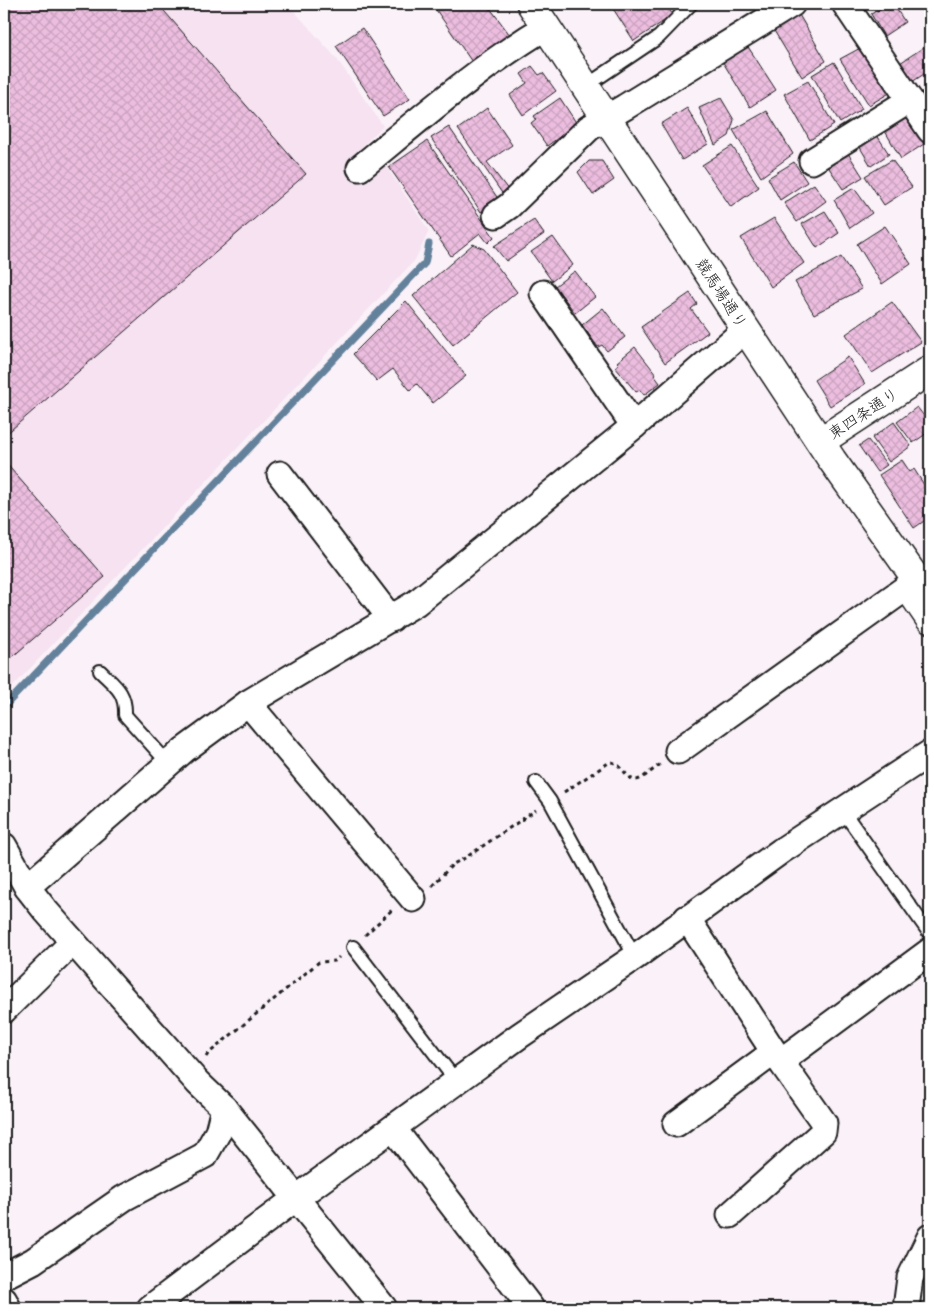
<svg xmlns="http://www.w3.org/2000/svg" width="934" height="1312" font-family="Dekko,'Klee One',sans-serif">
	<defs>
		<pattern id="building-cross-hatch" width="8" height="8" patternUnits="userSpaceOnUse" patternTransform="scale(1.25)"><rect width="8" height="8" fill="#ecbddf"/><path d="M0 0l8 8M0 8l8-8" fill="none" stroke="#caa2bf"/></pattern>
	</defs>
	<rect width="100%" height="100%" fill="#fbf2f9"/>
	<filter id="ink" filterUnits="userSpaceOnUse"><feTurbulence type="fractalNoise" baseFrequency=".02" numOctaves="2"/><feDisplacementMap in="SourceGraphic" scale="10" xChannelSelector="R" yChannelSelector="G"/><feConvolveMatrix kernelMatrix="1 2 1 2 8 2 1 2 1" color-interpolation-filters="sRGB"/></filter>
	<g filter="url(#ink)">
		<polygon fill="#f6e2f1" points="4,4 288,4 337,59 383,126 351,157 369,181 382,160 429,231 415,260 4,696"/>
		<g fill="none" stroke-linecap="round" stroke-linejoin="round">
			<polyline stroke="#63819b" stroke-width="7" points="4,707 425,263 429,244"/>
		</g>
		<g fill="url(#building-cross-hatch)" stroke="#1c1c1c">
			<polygon points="4,4 158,4 306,174 4,436"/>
			<polygon points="432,4 487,4 510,35 472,62"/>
			<polygon points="610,4 665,4 673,15 634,41"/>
			<polygon points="889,4 893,4 905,22 884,36 871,14"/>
			<polygon points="922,4 930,4 930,16"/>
			<polygon points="798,13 826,61 802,77 773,29"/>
			<polygon points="362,28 410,99 383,116 336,46"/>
			<polygon points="743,39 776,90 750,107 718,54"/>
			<polygon points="930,43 930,70 912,82 900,63"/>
			<polygon points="864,46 893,91 869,105 840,59"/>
			<polygon points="834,62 862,109 840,123 812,75"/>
			<polygon points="532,66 539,75 543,73 556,91 523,115 510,95 527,83 521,74"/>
			<polygon points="808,81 834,125 810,140 784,94"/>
			<polygon points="560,98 577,124 547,146 531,123 536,119 534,116"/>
			<polygon points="721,98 734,120 729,136 715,145 699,108"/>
			<polygon points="487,108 512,145 487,162 512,195 506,199 458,129"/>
			<polygon points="687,108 708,144 682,160 661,124"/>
			<polygon points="901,110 924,144 901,159 881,124"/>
			<polygon points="767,111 793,154 761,177 733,130"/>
			<polygon points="449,127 499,200 481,212 431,138"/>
			<polygon points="873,129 889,154 871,166 855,139"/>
			<polygon points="427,141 494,237 488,243 480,233 451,256 389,167"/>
			<polygon points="732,146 759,187 731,207 702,165"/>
			<polygon points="844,147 863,177 843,189 823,159"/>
			<polygon points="892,160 912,187 884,205 865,176"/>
			<polygon points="589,161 602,161 614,180 593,195 578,172"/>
			<polygon points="794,162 807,182 780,200 768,178"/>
			<polygon points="814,184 826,201 797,222 784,203"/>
			<polygon points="854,188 872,213 850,228 834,200"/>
			<polygon points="930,201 930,215 924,205"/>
			<polygon points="825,211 839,233 817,248 802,224"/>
			<polygon points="774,218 804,263 771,287 741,238"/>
			<polygon points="534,220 544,234 506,261 494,246"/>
			<polygon points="885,226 911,264 882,284 857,244"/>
			<polygon points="553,237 573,265 552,281 531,252"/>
			<polygon points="473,244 484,249 517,292 453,345 413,296"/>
			<polygon points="841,257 862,289 814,314 795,282"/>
			<polygon points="575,271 595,297 575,313 555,286"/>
			<polygon points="690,293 697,304 691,309 708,332 665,363 641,327"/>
			<polygon points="406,301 466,376 433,403 417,384 410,390 393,369 377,381 353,354"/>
			<polygon points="892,302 921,342 872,373 846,334"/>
			<polygon points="603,308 625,337 607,351 602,345 598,347 582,325"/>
			<polygon points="635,347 656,374 654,375 660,383 644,395 640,390 636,392 615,367 619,364 617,362"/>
			<polygon points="848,357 865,384 830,406 814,380"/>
			<polygon points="917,407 930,424 930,431 913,443 897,422"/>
			<polygon points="894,422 911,446 889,462 872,438"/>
			<polygon points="868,440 887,465 877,472 859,446"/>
			<polygon points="902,460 910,472 914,469 930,494 930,517 914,528 879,475"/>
			<polygon points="4,461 105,577 4,664"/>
		</g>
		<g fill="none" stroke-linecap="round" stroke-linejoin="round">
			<defs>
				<g id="service">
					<polyline points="586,86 659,37 691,4"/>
					<path d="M100,671C115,686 126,692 125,715L168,763"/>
					<polyline points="536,782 550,801 635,957"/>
					<polyline points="843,811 930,934"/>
					<polyline points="353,947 456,1081"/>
				</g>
				<g id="minor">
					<polyline points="845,4 930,130"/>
					<polyline points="812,161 910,100"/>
					<path d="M360,168C420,119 479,67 546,27"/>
					<polyline points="496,215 509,206 589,128 625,107 792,4"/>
					<polyline points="543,293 634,426"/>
					<polyline points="280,474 391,619"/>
					<polyline points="248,703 413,899"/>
					<polyline points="678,751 917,580"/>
					<polyline points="4,846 27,887 45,910 198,1083 224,1108 384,1308"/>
					<polyline points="27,887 184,750 248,703 416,603 634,426 746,329"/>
					<polyline points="687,918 774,1052 824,1123 823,1132 730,1215"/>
					<polyline points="4,1010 73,942"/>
					<polyline points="781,1061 930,951"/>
					<polyline points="676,1124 774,1052"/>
					<polyline points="393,1128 531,1308"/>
					<polyline points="4,1276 33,1261 124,1198 205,1155 218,1132 224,1108"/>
					<polyline points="4,1300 8,1308"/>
					<polyline points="150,1308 295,1199 519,1036 635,957 781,851 930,753"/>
					<polyline points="906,1308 910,1278 930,1237"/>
				</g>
				<g id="tertiary">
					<polyline points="531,4 832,460 917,580 930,591"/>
					<polyline points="821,441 930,370"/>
					<polyline points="917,580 915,597 930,619"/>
				</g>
			</defs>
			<use href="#service" stroke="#1c1c1c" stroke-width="16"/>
			<use href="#minor" stroke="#1c1c1c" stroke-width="29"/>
			<use href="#tertiary" stroke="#1c1c1c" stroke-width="31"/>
			<g stroke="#1c1c1c" stroke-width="3" stroke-dasharray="4 4" stroke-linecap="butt">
				<path d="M564,792L610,762C624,762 627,787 642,778C648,774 655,768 661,764"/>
				<polyline points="432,886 453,864 465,858 536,810"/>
				<polyline points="365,935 393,909"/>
				<polyline points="206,1057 208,1054 319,962 335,961 339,957"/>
			</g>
			<use href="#service" stroke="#fff" stroke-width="12"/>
			<use href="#minor" stroke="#fff" stroke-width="25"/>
			<use href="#tertiary" stroke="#fff" stroke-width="28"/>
		</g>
	</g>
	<g text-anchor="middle" stroke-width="4" stroke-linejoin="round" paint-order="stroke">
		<g font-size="16" fill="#1c1c1c" stroke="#fff">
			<text transform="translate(722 293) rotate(57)" y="6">競馬場通り</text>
			<text transform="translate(863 413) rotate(-33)" y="6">東四条通り</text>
		</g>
	</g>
	<rect width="934" height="1312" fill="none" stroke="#fff" stroke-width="20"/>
	<rect x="10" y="10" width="914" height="1292" fill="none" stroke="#1c1c1c" stroke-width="2" filter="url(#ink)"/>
</svg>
